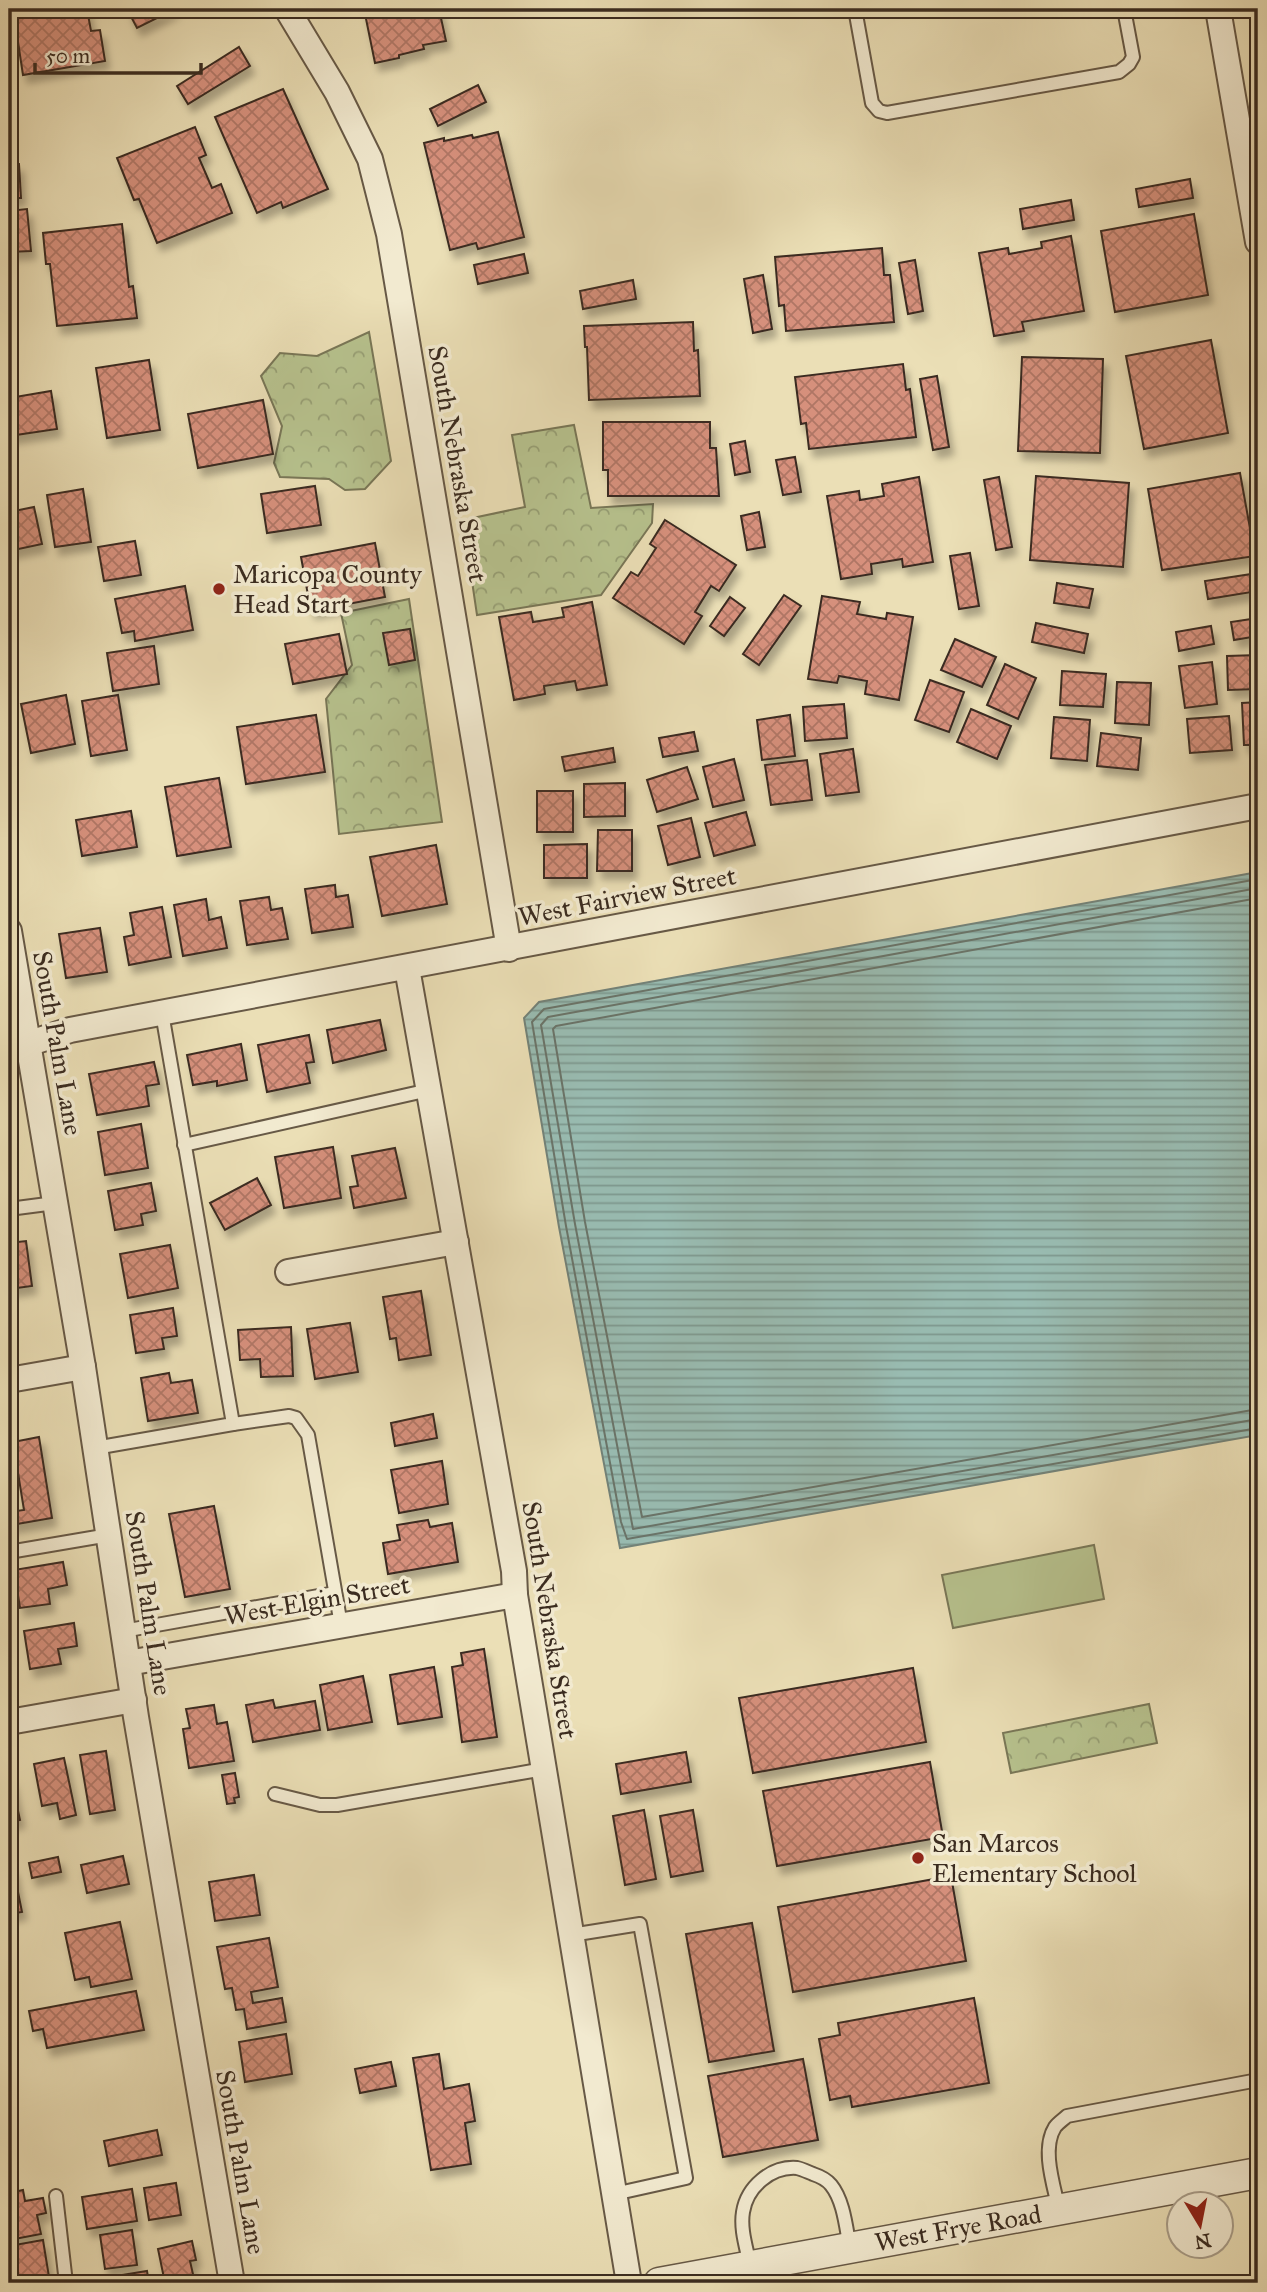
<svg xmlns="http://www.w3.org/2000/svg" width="1267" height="2292" font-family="'IM FELL Great Primer',serif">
	<defs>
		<pattern id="forest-crowns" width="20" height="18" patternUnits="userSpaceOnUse" patternTransform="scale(1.75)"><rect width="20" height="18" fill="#b7c28e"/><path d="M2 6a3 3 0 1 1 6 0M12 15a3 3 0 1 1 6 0" fill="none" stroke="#969e74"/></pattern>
		<pattern id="water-rules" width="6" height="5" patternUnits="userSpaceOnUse" patternTransform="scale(1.75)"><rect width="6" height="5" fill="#99bcb2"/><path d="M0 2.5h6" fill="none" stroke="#7e9990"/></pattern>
		<pattern id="building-cross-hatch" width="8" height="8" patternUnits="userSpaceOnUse" patternTransform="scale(1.75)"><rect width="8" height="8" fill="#d6907c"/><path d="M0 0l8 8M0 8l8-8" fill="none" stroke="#af7665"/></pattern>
		<filter id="shadow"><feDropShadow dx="4.5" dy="8" stdDeviation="3.5" flood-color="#0004"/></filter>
	</defs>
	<rect width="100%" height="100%" fill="#ebdfb6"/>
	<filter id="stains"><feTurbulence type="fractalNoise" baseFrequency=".00286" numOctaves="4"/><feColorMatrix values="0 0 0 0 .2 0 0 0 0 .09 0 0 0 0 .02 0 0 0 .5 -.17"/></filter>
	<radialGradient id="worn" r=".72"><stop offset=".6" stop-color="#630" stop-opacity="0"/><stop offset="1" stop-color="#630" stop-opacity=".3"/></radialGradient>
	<g fill="url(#forest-crowns)" stroke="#797757" stroke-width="2">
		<polygon points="369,332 391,461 365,489 345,490 329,479 280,477 274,463 282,426 261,376 280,353 317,356"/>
		<polygon points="574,425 591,508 653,504 652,523 601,595 477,615 463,520 525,507 512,435"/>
		<polygon points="409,599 442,822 339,834 326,699 352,665 341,613"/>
		<polygon points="1149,1704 1157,1743 1011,1773 1003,1733"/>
	</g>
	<polygon fill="#b7c28e" stroke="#797757" stroke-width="2" points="1094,1545 1104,1599 953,1628 942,1575"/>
	<polygon fill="url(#water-rules)" stroke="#738278" stroke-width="2" points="1258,872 1258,1435 620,1548 559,1227 524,1018 539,1002"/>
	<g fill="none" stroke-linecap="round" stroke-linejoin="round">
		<g stroke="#6a7469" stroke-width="2">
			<polyline points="1258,879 544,1009 532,1022 566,1226 621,1522 627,1539 1258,1428"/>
			<polyline points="1258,888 548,1017 541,1025 575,1224 633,1529 1258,1419"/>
			<polyline points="1258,898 556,1026 553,1029 585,1222 642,1517 1258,1409"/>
		</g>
	</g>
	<g fill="url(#building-cross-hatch)" stroke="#3b2c20" stroke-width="2" filter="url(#shadow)">
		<polygon points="13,9 87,9 91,31 100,30 105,61 23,75"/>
		<polygon points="127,9 175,9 137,28"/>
		<polygon points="364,9 439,9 446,41 423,45 424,49 399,55 399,58 375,63"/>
		<polygon points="239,47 250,66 188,104 177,86"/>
		<polygon points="478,85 486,102 438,126 430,109"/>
		<polygon points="283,89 328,189 283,208 281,202 257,213 215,117"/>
		<polygon points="195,127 206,155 199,158 212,188 221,184 232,213 157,243 139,199 134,200 117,158"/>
		<polygon points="498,132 524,237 478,249 476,243 450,250 424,143 444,138 444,141 472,135 473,138"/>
		<polygon points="19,164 21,198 9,198 9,165"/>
		<polygon points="1190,179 1193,198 1139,207 1136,189"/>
		<polygon points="1071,200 1074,220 1023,229 1020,209"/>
		<polygon points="27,209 31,251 9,252 9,211"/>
		<polygon points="1194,214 1208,295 1115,312 1101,231"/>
		<polygon points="122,224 129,287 133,286 137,318 57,326 50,264 46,264 43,233"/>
		<polygon points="1071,236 1084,311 1022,322 1024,331 994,336 979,253 1008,248 1009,254 1042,248 1041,242"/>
		<polygon points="882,248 884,275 890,275 894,322 786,331 784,305 779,306 775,257"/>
		<polygon points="524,254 528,273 478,284 474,265"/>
		<polygon points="915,260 923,311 908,314 899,263"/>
		<polygon points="763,275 772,329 753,333 744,279"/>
		<polygon points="633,280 636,299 583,309 580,291"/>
		<polygon points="693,322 694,351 698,350 700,396 589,400 587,347 585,347 584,326"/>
		<polygon points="1211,340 1228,433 1144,449 1126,356"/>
		<polygon points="1022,357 1103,359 1100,453 1018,451"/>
		<polygon points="149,360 160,430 107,438 96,368"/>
		<polygon points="903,364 906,390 910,389 916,437 809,449 806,423 801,424 795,377"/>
		<polygon points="937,376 949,447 933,450 920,379"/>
		<polygon points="51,391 57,429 9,436 9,398"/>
		<polygon points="263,400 273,454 198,468 188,414"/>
		<polygon points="603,422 710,422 710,448 716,448 719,496 608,496 608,470 603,470"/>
		<polygon points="745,441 750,472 735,475 730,444"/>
		<polygon points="795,457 801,492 783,495 776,460"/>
		<polygon points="1240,473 1255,556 1162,570 1148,489"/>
		<polygon points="1036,476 1129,483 1123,567 1030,560"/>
		<polygon points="919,477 933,562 903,567 902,559 871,564 872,574 841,579 827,496 859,491 860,500 884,496 882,484"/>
		<polygon points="999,477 1012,547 996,550 984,480"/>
		<polygon points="315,486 321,525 267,533 261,494"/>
		<polygon points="83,489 91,542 55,547 47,495"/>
		<polygon points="34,507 42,544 9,551 9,512"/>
		<polygon points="759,512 765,547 747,550 741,516"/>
		<polygon points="665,520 736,565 719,591 711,586 695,612 702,616 684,644 613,598 631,572 638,576 656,548 650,544"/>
		<polygon points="135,541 141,575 104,581 98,547"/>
		<polygon points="375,543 385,597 311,611 301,557"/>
		<polygon points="970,553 979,606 959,609 950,556"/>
		<polygon points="1258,573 1258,591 1208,599 1205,581"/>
		<polygon points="1057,583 1093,589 1089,608 1054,603"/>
		<polygon points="185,586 193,630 135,641 134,631 122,633 115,599"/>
		<polygon points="784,595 801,606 759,665 743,654"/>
		<polygon points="822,596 860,602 857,614 886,619 887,613 913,617 899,700 865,694 867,681 839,676 837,683 808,679"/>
		<polygon points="730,597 745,608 724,636 710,626"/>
		<polygon points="592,602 607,685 577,690 575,681 544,686 545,694 514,700 499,617 531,612 533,622 564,617 562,608"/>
		<polygon points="1258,618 1258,636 1234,640 1231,622"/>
		<polygon points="1036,623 1088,634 1084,653 1032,642"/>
		<polygon points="1211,626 1214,644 1179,651 1176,632"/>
		<polygon points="410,629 415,660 389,665 383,633"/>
		<polygon points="339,634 347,674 293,684 285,644"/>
		<polygon points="955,639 996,657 982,687 941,670"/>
		<polygon points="154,646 159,684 113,691 107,653"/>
		<polygon points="1258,655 1258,689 1228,690 1227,656"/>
		<polygon points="1212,662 1217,704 1185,708 1179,666"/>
		<polygon points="1005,664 1036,678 1018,719 987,705"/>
		<polygon points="1062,671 1106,674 1103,707 1060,705"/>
		<polygon points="930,680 964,692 949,732 915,720"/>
		<polygon points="1117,682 1151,683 1149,725 1115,723"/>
		<polygon points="66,695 75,744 31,753 21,704"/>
		<polygon points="118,695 127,750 91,756 82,701"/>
		<polygon points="1258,702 1258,745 1244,745 1242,703"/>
		<polygon points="844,704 847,738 805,741 803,707"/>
		<polygon points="971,709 1011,726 997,759 957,742"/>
		<polygon points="316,715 325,772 246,784 237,727"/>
		<polygon points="790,715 795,756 762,760 757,720"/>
		<polygon points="1229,716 1232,750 1190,753 1187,719"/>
		<polygon points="1054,717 1090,720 1087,761 1051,758"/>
		<polygon points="694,732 698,751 663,757 659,738"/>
		<polygon points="1101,733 1141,738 1138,770 1097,766"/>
		<polygon points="613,748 615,762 565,771 562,757"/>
		<polygon points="853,749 859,792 826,796 820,754"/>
		<polygon points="734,759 744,800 713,807 703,767"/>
		<polygon points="807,760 812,800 771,805 765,765"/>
		<polygon points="687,767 698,799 657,812 647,780"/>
		<polygon points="219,778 231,847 177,856 165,787"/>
		<polygon points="625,783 625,816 584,817 584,784"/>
		<rect x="537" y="791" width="36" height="41"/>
		<polygon points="131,811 137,847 82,856 76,820"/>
		<polygon points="746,812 755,845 714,856 705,823"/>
		<polygon points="691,818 700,857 668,865 658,826"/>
		<polygon points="598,830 632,830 632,871 597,871"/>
		<polygon points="587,844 587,878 544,878 544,845"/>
		<polygon points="436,845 447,904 382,916 370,857"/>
		<polygon points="335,885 336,897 348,895 353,927 312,933 305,889"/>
		<polygon points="269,897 271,910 282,908 288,939 247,945 240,901"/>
		<polygon points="206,899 209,920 221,917 227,948 183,956 174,905"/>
		<polygon points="162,907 171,957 129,965 124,937 134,935 130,913"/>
		<polygon points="100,928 107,972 66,978 59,934"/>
		<polygon points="380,1020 386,1050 333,1063 327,1030"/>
		<polygon points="309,1035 314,1062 306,1063 310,1083 267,1092 258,1045"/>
		<polygon points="241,1044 247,1080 217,1086 217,1081 193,1085 187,1055"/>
		<polygon points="154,1062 159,1084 146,1086 149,1106 97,1115 89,1074"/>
		<polygon points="141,1124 148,1168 105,1175 98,1132"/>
		<polygon points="333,1147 341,1198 284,1208 275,1157"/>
		<polygon points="395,1148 406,1198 354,1208 350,1187 358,1186 352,1156"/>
		<polygon points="257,1178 271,1205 225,1230 210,1203"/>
		<polygon points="151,1183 156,1211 141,1214 143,1225 115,1230 108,1191"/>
		<polygon points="26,1241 32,1286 9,1289 9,1243"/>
		<polygon points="170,1245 178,1288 128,1298 120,1254"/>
		<polygon points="421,1291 431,1355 399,1360 396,1338 390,1339 383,1297"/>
		<polygon points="173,1308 177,1336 162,1338 164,1349 136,1353 130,1315"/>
		<polygon points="350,1323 358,1372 315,1379 307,1329"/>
		<polygon points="291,1327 293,1376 261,1377 260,1359 240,1360 238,1330"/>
		<polygon points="169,1373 171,1383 192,1380 198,1413 148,1421 141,1378"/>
		<polygon points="433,1414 437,1438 395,1446 391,1423"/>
		<polygon points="39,1437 52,1518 11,1525 9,1512 24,1510 13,1442"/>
		<polygon points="442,1461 448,1504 399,1513 391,1470"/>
		<polygon points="214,1506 230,1589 185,1597 169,1514"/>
		<polygon points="428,1520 430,1527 452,1523 458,1562 388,1574 383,1543 400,1540 397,1525"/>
		<polygon points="63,1562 67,1585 48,1589 50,1604 20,1608 14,1570"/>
		<polygon points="74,1623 77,1646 58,1649 61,1664 30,1669 24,1631"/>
		<polygon points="484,1649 497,1737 462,1742 452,1667 463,1665 461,1653"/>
		<polygon points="434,1667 442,1717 398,1724 390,1675"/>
		<polygon points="913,1668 926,1742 753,1773 739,1698"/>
		<polygon points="363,1676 372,1722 328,1730 320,1685"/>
		<polygon points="273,1700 275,1708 315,1701 320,1730 253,1742 246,1705"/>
		<polygon points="214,1705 217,1724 227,1722 234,1761 189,1768 183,1729 190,1728 186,1709"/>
		<polygon points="106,1751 115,1810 90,1814 80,1755"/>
		<polygon points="686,1752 691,1782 621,1794 616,1764"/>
		<polygon points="64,1758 76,1815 60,1819 57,1803 42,1806 34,1764"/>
		<polygon points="930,1762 943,1837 777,1866 763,1791"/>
		<polygon points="235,1773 239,1797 234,1798 235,1803 227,1804 222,1775"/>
		<polygon points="11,1778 20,1820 9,1822 9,1779"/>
		<polygon points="644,1810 656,1879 625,1885 613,1816"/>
		<polygon points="693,1810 703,1871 671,1877 660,1816"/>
		<polygon points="123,1856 129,1884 87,1893 81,1865"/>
		<polygon points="58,1857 61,1872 32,1878 29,1863"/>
		<polygon points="13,1867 22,1912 9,1914 9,1868"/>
		<polygon points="254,1875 260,1915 215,1921 209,1882"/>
		<polygon points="951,1876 966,1961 793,1992 778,1907"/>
		<polygon points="120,1922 132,1979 91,1987 89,1977 75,1980 65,1933"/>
		<polygon points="752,1923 774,2051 709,2062 686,1934"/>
		<polygon points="269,1938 278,1987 251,1992 253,2003 282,1998 286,2022 247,2029 244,2009 236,2010 232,1988 225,1989 217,1947"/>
		<polygon points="136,1991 144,2030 47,2048 43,2029 33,2031 29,2011"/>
		<polygon points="974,1998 989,2083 852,2107 850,2096 830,2100 819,2039 840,2035 838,2023"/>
		<polygon points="286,2034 292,2074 245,2082 239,2042"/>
		<polygon points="439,2054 444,2089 469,2084 475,2121 465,2123 471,2164 431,2170 413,2058"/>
		<polygon points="803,2059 818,2140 723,2157 708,2076"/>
		<polygon points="391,2062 396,2086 360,2093 355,2069"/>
		<polygon points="157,2130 162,2155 109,2166 104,2141"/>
		<polygon points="176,2183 181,2215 149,2220 144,2188"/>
		<polygon points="132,2189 137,2221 87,2229 82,2197"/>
		<polygon points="23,2190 25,2201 43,2198 46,2213 37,2215 41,2234 9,2240 9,2193"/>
		<polygon points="132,2230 137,2265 105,2269 100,2235"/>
		<polygon points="43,2240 49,2277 10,2283 9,2246"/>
		<polygon points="192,2241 196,2260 190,2261 195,2283 165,2283 158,2249"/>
		<polygon points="147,2271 149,2283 85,2283 85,2281"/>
		<polygon points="1258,2276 1258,2283 1224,2283 1224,2277"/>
	</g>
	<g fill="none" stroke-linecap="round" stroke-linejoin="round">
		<defs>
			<g id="service">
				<polyline points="855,9 872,103 879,111 887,113 1119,72 1129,64 1133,57 1124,9"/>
				<polyline points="184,1145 429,1090"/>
				<polyline points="9,1209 55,1203"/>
				<polyline points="233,1424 289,1416 296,1418 308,1435 341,1625"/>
				<polyline points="95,1448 233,1424 162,1013"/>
				<polyline points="9,1552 109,1535"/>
				<polyline points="123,1631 335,1593"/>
				<polyline points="275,1794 320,1805 337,1805 544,1769"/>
				<polyline points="571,1935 640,1924 686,2178 614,2194"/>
				<polyline points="56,2196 66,2283"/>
				<path d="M1059,2210C1054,2186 1041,2149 1055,2127C1058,2123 1064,2119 1067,2116L1258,2080"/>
				<path d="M750,2266C747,2249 740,2230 743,2212C747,2187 771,2166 797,2168C802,2169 808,2172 813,2174C819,2176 827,2180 831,2185C844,2201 846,2228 850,2248"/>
			</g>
			<g id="minor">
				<polyline points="287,9 337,92 370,159 389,234 509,949"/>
				<polyline points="1218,9 1258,242"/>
				<polyline points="9,931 83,1367 136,1717 232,2283"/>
				<polyline points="407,968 514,1571 515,1595 629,2283"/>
				<polyline points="9,1050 70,1030 1258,806"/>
				<polyline points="288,1272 456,1242"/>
				<polyline points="9,1380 83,1367"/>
				<polyline points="128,1663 515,1595"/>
				<polyline points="9,1722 134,1700"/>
			</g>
			<polyline id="tertiary" points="659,2283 1258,2173"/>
		</defs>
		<use href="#service" stroke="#675946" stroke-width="16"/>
		<use href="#minor" stroke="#675946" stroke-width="28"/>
		<use href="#tertiary" stroke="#675946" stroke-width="33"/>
		<use href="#service" stroke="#f2ead0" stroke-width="12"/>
		<use href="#minor" stroke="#f2ead0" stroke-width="24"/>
		<use href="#tertiary" stroke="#f2ead0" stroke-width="30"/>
	</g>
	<g fill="#8f2418" stroke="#f2ead0" stroke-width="2.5">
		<circle cx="219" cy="589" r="7"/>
		<circle cx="918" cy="1858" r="7"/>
	</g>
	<g text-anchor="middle" stroke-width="7" stroke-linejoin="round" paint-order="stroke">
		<g font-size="26" fill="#3b2c20" stroke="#f2ead0">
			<text transform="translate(458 464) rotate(80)" y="9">South Nebraska Street</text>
			<text transform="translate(627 896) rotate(-11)" y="9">West Fairview Street</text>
			<text transform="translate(58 1043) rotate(80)" y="9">South Palm Lane</text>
			<text transform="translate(317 1600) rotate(-10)" y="9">West Elgin Street</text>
			<text transform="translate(149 1603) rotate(81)" y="9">South Palm Lane</text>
			<text transform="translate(550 1620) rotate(81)" y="9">South Nebraska Street</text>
			<text transform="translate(241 2162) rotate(80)" y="9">South Palm Lane</text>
			<text transform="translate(958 2228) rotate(-10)" y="9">West Frye Road</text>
		</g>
		<g font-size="26" fill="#3b2c20" stroke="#f2ead0" text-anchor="start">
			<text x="233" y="583">Maricopa County<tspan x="233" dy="30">Head Start</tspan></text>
			<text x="932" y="1852">San Marcos<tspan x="932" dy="30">Elementary School</tspan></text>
		</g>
	</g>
	<rect width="1267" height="2292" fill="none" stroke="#ebdfb6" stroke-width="35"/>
	<rect x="10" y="10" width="1246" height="2271" fill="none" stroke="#3b2c20" stroke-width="3.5"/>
	<rect x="18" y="18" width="1232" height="2257" fill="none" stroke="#3b2c20" stroke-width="2"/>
	<g transform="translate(1200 2225) rotate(170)"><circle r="33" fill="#f2ead0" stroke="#a99e8a" stroke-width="2"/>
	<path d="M0-5L12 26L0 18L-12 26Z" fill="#8f2418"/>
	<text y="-10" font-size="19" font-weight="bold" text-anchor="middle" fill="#3b2c20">N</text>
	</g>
	<path d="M35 63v10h166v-10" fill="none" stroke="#3b2c20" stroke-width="3.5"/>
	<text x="46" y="63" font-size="21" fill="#3b2c20" stroke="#f2ead0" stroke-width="5" paint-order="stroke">50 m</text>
	<rect width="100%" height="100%" filter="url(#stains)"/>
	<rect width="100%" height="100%" fill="url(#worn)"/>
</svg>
